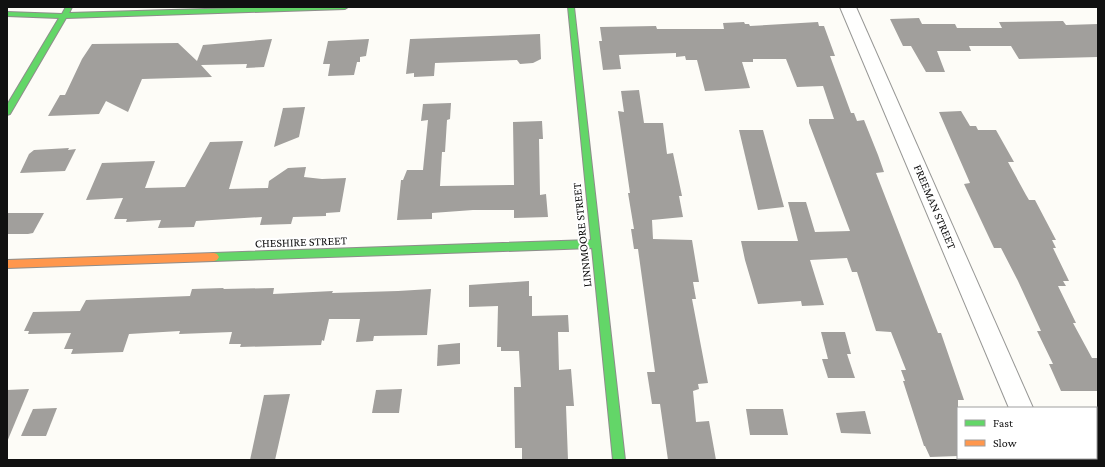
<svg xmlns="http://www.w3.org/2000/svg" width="1105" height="467" font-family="'Crimson Pro',serif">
	<rect width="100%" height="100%" fill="#fdfcf7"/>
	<g fill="#a19f9c">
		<polygon points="919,18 922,24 955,24 957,28 1002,28 999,22 1063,21 1066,25 1098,24 1098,57 1019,59 1011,46 969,46 971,51 937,51 945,72 926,72 911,46 903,46 890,19"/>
		<polygon points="744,22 745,24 749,24 750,26 818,22 819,26 824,26 835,56 830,56 851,113 854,113 857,121 864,120 878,155 884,172 876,173 938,333 941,333 964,400 958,400 958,456 930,457 925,446 924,446 903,381 905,381 901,370 906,370 891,332 876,331 857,272 852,272 847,258 810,260 824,305 802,306 801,301 758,304 745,260 741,241 798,241 788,202 806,202 815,232 850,231 809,123 809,119 834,119 823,86 797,87 786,59 753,59 753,62 742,62 750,88 722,90 705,91 697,60 686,60 685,56 676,57 676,53 619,55 621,69 603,70 599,41 602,41 600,27 656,26 657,29 724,29 723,23"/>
		<polygon points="540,34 541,59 533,63 520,64 517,60 435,63 434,76 414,77 414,73 406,74 410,39 411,39"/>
		<polygon points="272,39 264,67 246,68 247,64 201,65 212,77 142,79 128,112 106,101 99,114 48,116 60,95 65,95 82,59 92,44 178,43 197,61 203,45"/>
		<polygon points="369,39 366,56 360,57 360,62 357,62 354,75 328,76 330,64 323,64 328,41"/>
		<polygon points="639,90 644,123 663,123 667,154 673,153 682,196 679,196 683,217 652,220 653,239 692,240 699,282 693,282 696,299 692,299 708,383 698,384 699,389 693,391 696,422 709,421 716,460 668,460 660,404 652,404 647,372 655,372 638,249 634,249 631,229 634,229 628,193 630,193 618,111 624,112 621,91"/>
		<polygon points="451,103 450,119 447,120 445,152 442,152 440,186 514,185 513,122 542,121 543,139 539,139 540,195 546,194 548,217 514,218 514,210 473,210 432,213 432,219 397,220 401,180 403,180 407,170 423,170 428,120 421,121 423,104"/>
		<polygon points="305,107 299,137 274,147 283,108"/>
		<polygon points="961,111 970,126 976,126 978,130 996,130 1014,162 1008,162 1026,195 1029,200 1035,200 1056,240 1052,240 1056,248 1053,248 1069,281 1063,281 1066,286 1058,286 1076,323 1073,323 1092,358 1098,358 1098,391 1061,391 1049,364 1053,364 1037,331 1041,331 1018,281 1001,248 994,248 964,184 970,183 939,112"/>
		<polygon points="739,130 763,130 784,207 758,210"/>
		<polygon points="243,141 229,189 268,188 269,181 288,168 306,167 304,177 322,179 346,178 340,212 326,213 326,216 293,217 291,224 260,225 262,217 196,221 194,227 158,228 161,220 126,222 127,219 114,219 123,198 86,200 102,163 155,161 145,188 185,187 210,142"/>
		<polygon points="69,148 68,150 76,149 65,171 20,173 29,154 34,150"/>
		<polygon points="7,213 44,213 33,233 28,234 7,234"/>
		<polygon points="529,281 529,296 532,296 532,316 568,315 569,332 558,332 559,370 571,369 574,406 566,406 568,460 522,460 522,448 515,448 514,387 521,387 519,351 501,351 501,347 497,347 498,306 469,307 469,285"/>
		<polygon points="224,288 223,289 274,288 273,294 333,291 332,293 398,291 431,289 427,335 374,336 373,341 356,342 360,319 329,319 324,341 322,340 321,345 240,347 241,344 229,344 232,332 179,334 180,331 129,334 123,352 71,354 73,349 64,349 71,333 28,334 29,331 24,331 33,312 80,311 86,300 190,296 192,289"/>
		<polygon points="821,332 845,332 851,354 847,354 855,378 828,378 822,359 828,359"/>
		<polygon points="460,343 460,364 437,366 438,345"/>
		<polygon points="29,389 7,442 7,390"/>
		<polygon points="402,389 399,413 372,413 376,390"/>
		<polygon points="290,394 275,460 250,460 264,395"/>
		<polygon points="57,408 46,436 21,436 33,409"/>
		<polygon points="746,409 783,409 788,435 750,435"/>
		<polygon points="865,411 871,434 841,433 836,413"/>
	</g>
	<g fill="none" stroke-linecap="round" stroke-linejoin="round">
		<defs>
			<g id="street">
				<polygon points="840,7 856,7 1033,408 1009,408"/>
				<polygon points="1031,458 1055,458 1056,460 1032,460"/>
			</g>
			<g id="fast">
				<polygon points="66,7 72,7 69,13 273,7 348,7 345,9 66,18 10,114 7,115 7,105 59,18 7,16 7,12 62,14"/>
				<polygon points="568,7 574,7 625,460 613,460 592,248 214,261 211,260 209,257 211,254 214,253 591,240"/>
			</g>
			<polygon id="slow" points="214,253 217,254 219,257 217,260 214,261 7,268 7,260"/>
		</defs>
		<use href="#street" stroke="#979795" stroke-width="2"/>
		<use href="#fast" stroke="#8e8d8b" stroke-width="2"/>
		<use href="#slow" stroke="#8e8d8b" stroke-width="2"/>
		<use href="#street" fill="#fffffe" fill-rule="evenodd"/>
		<use href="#fast" fill="#63d668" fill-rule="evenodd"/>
		<use href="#slow" fill="#ff974d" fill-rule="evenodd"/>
	</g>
	<g text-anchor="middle" stroke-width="4" stroke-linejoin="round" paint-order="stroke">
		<g font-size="12" fill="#111" stroke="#fff">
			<text transform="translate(935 207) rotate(67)" y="4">FREEMAN STREET</text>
			<text transform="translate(582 235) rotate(-96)" y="4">LINNMOORE STREET</text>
			<text transform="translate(301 242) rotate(-2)" y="4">CHESHIRE STREET</text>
		</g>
	</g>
	<rect width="1105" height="467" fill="none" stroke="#111111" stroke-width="16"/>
	<rect x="957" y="407" width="140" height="52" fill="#ffffff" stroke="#a0a0a0"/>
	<rect x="965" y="420" width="20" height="6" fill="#63d668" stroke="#a0a0a0"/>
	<text x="993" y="427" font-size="12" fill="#111111">Fast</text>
	<rect x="965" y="440" width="20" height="6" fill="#ff974d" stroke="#a0a0a0"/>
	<text x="993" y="447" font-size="12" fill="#111111">Slow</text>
</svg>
